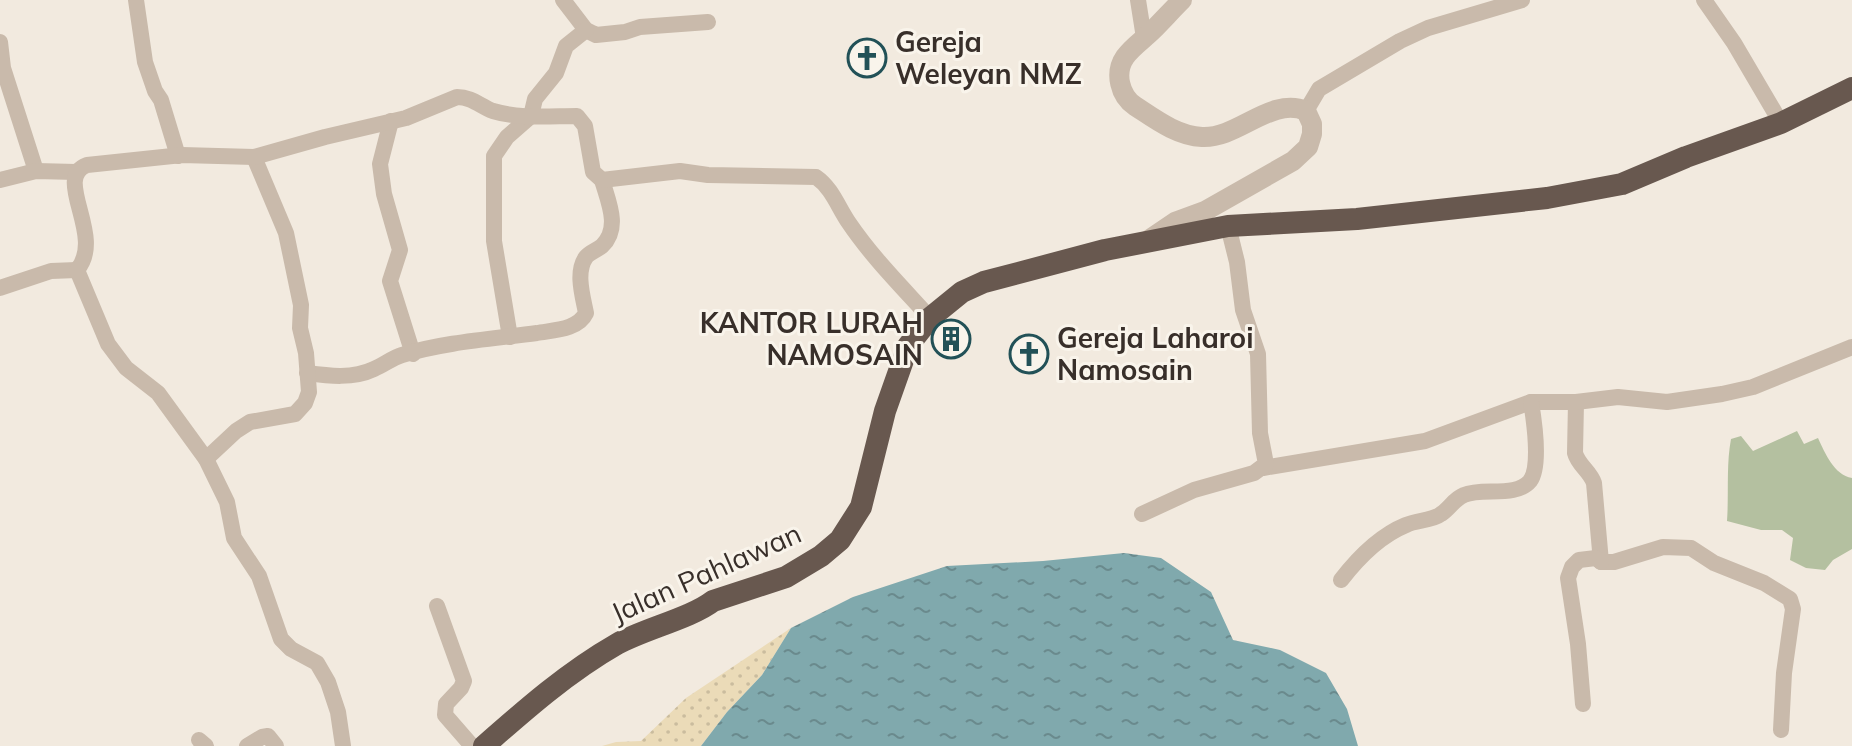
<svg xmlns="http://www.w3.org/2000/svg" width="1852" height="746" font-family="Mulish,sans-serif">
	<defs>
		<pattern id="sand-dots" width="8" height="8" patternUnits="userSpaceOnUse" patternTransform="scale(2)"><rect width="8" height="8" fill="#ebdbb8"/><path d="M2 2h.1M6 6h.1" fill="none" stroke="#cabc9e" stroke-width="1.8" stroke-linecap="round"/></pattern>
		<pattern id="water-ripples" width="26" height="14" patternUnits="userSpaceOnUse" patternTransform="scale(2)"><rect width="26" height="14" fill="#80a9ad"/><path d="M2 4q2-2 4 0t4 0M15 11q2-2 4 0t4 0" fill="none" stroke="#6a8a8d"/></pattern>
	</defs>
	<rect width="100%" height="100%" fill="#f2eadf"/>
	<path fill="#b4c0a0" d="M1797,431L1804,444L1818,438C1825,453 1834,475 1852,478V549L1833,560L1825,570L1806,568L1790,560L1793,538L1782,530H1761L1727,521C1729,493 1726,466 1731,439L1741,436L1753,451Z"/>
	<polygon fill="url(#sand-dots)" points="791,628 762,675 727,712 701,746 602,746 616,742 641,741 686,698"/>
	<polygon fill="url(#water-ripples)" points="1124,553 1161,558 1211,592 1233,640 1280,650 1326,673 1347,709 1358,746 701,746 727,712 762,675 791,628 853,597 947,566 1043,561"/>
	<g fill="none" stroke-linecap="round" stroke-linejoin="round">
		<g stroke="#c9baab" stroke-width="16">
			<polyline points="136,0 145,62 155,91 161,100 178,156"/>
			<polyline points="563,0 586,30 596,35 625,32 640,27 708,22"/>
			<polyline points="1138,0 1144,38"/>
			<polyline points="1704,0 1734,43 1781,123"/>
			<polyline points="0,42 3,68 36,171"/>
			<polyline points="1306,111 1319,89 1400,41 1428,28 1522,0"/>
			<polyline points="391,121 380,164 384,194 400,250 390,281 413,354"/>
			<polyline points="0,180 36,171 76,172"/>
			<polyline points="0,288 51,271 77,270"/>
			<polyline points="510,337 494,241 494,156 507,137 531,116 535,99 556,73 566,46 586,30"/>
			<path d="M307,373C329,376 353,379 374,369C384,365 392,358 402,355C445,342 492,339 537,333C553,330 578,330 586,313C583,297 575,272 586,257C590,252 597,250 602,246C621,228 608,201 602,180"/>
			<path d="M1576,402L1575,453C1578,465 1590,471 1594,483L1601,562H1614L1663,547L1691,548L1714,563L1764,583L1790,599L1793,609L1784,673L1781,730"/>
			<polyline points="206,459 236,431 250,422 295,414 305,403 309,392 306,353 300,328 301,305 286,233 254,157"/>
			<polyline points="1263,468 1425,441 1531,402 1576,402 1618,397 1667,402 1722,394 1753,387 1852,347"/>
			<polyline points="1142,514 1194,490 1254,473 1266,464 1260,433 1258,354 1243,310 1237,262 1228,226"/>
			<path d="M1341,580C1358,558 1379,536 1406,525C1416,520 1432,521 1441,514C1450,508 1454,499 1464,495C1482,487 1516,498 1530,481C1541,467 1534,420 1531,402"/>
			<polyline points="437,606 464,681 461,688 446,704 445,715 472,746"/>
			<polyline points="1583,704 1578,644 1568,578 1572,567 1579,560 1596,558 1601,562"/>
			<polyline points="199,740 206,746"/>
			<polyline points="247,746 262,737 268,736 276,746"/>
			<path d="M343,746L338,712L328,682L317,663L291,649L281,639L259,576L234,538L227,502L206,459L158,393L126,368L108,344L77,270C106,236 52,178 87,165L182,155L254,157L325,137L406,118L457,97C472,97 480,106 493,111C519,119 550,116 577,116L585,126L593,172L602,180L680,171L708,175L816,177C832,188 838,207 849,223C872,257 902,287 930,318"/>
		</g>
		<path stroke="#c9baab" stroke-width="20" d="M1147,241L1175,222L1205,211L1293,161L1308,147L1312,134V124L1306,111C1271,96 1238,139 1202,137C1177,136 1155,119 1135,106C1120,96 1114,73 1125,57C1132,47 1144,39 1152,31C1162,21 1172,10 1182,0"/>
		<path stroke="#68584f" stroke-width="22" d="M484,746C526,709 568,672 617,644C644,629 691,618 713,601L786,577L821,556L840,540L861,507L885,411L908,346L930,318L962,292L984,282L1105,250L1228,226L1357,219L1547,198L1622,184L1686,157L1781,123L1852,88"/>
	</g>
	<defs>
		<symbol id="church-ring" viewBox="-11 -11 22 22"><circle r="9.5" fill="#f9f4eb" stroke="#225157" stroke-width="1.5"/><path d="M-1.2-6h2.4v3.5h3.3v2.4h-3.3V6h-2.4V-.1h-3.3v-2.4h3.3Z" fill="#225157"/></symbol>
		<symbol id="building-ring" viewBox="-11 -11 22 22"><circle r="9.5" fill="#f9f4eb" stroke="#225157" stroke-width="1.5"/><path d="M-4-6H4V6H1V3H-1V6H-4ZM-2.5-4.3h1.7v1.8h-1.7ZM.8-4.3h1.7v1.8H.8ZM-2.5-1h1.7V.8h-1.7ZM.8-1h1.7V.8H.8Z" fill="#225157"/></symbol>
	</defs>
	<g fill-rule="evenodd">
		<use href="#church-ring" x="845" y="36" width="44" height="44"/>
		<use href="#building-ring" x="929" y="317" width="44" height="44"/>
		<use href="#church-ring" x="1007" y="332" width="44" height="44"/>
	</g>
	<g text-anchor="middle" stroke-width="6" stroke-linejoin="round" paint-order="stroke">
		<g font-size="28" font-weight="bold" fill="#382f2a" stroke="#f9f4eb" text-anchor="start">
			<text x="895" y="52">Gereja<tspan x="895" dy="32">Weleyan NMZ</tspan></text>
			<text x="923" y="333" text-anchor="end">KANTOR LURAH<tspan x="923" dy="32">NAMOSAIN</tspan></text>
			<text x="1057" y="348">Gereja Laharoi<tspan x="1057" dy="32">Namosain</tspan></text>
		</g>
		<g font-size="28" fill="#382f2a" stroke="#f9f4eb">
			<text transform="translate(706 573) rotate(-24)" y="10">Jalan Pahlawan</text>
		</g>
	</g>
</svg>
